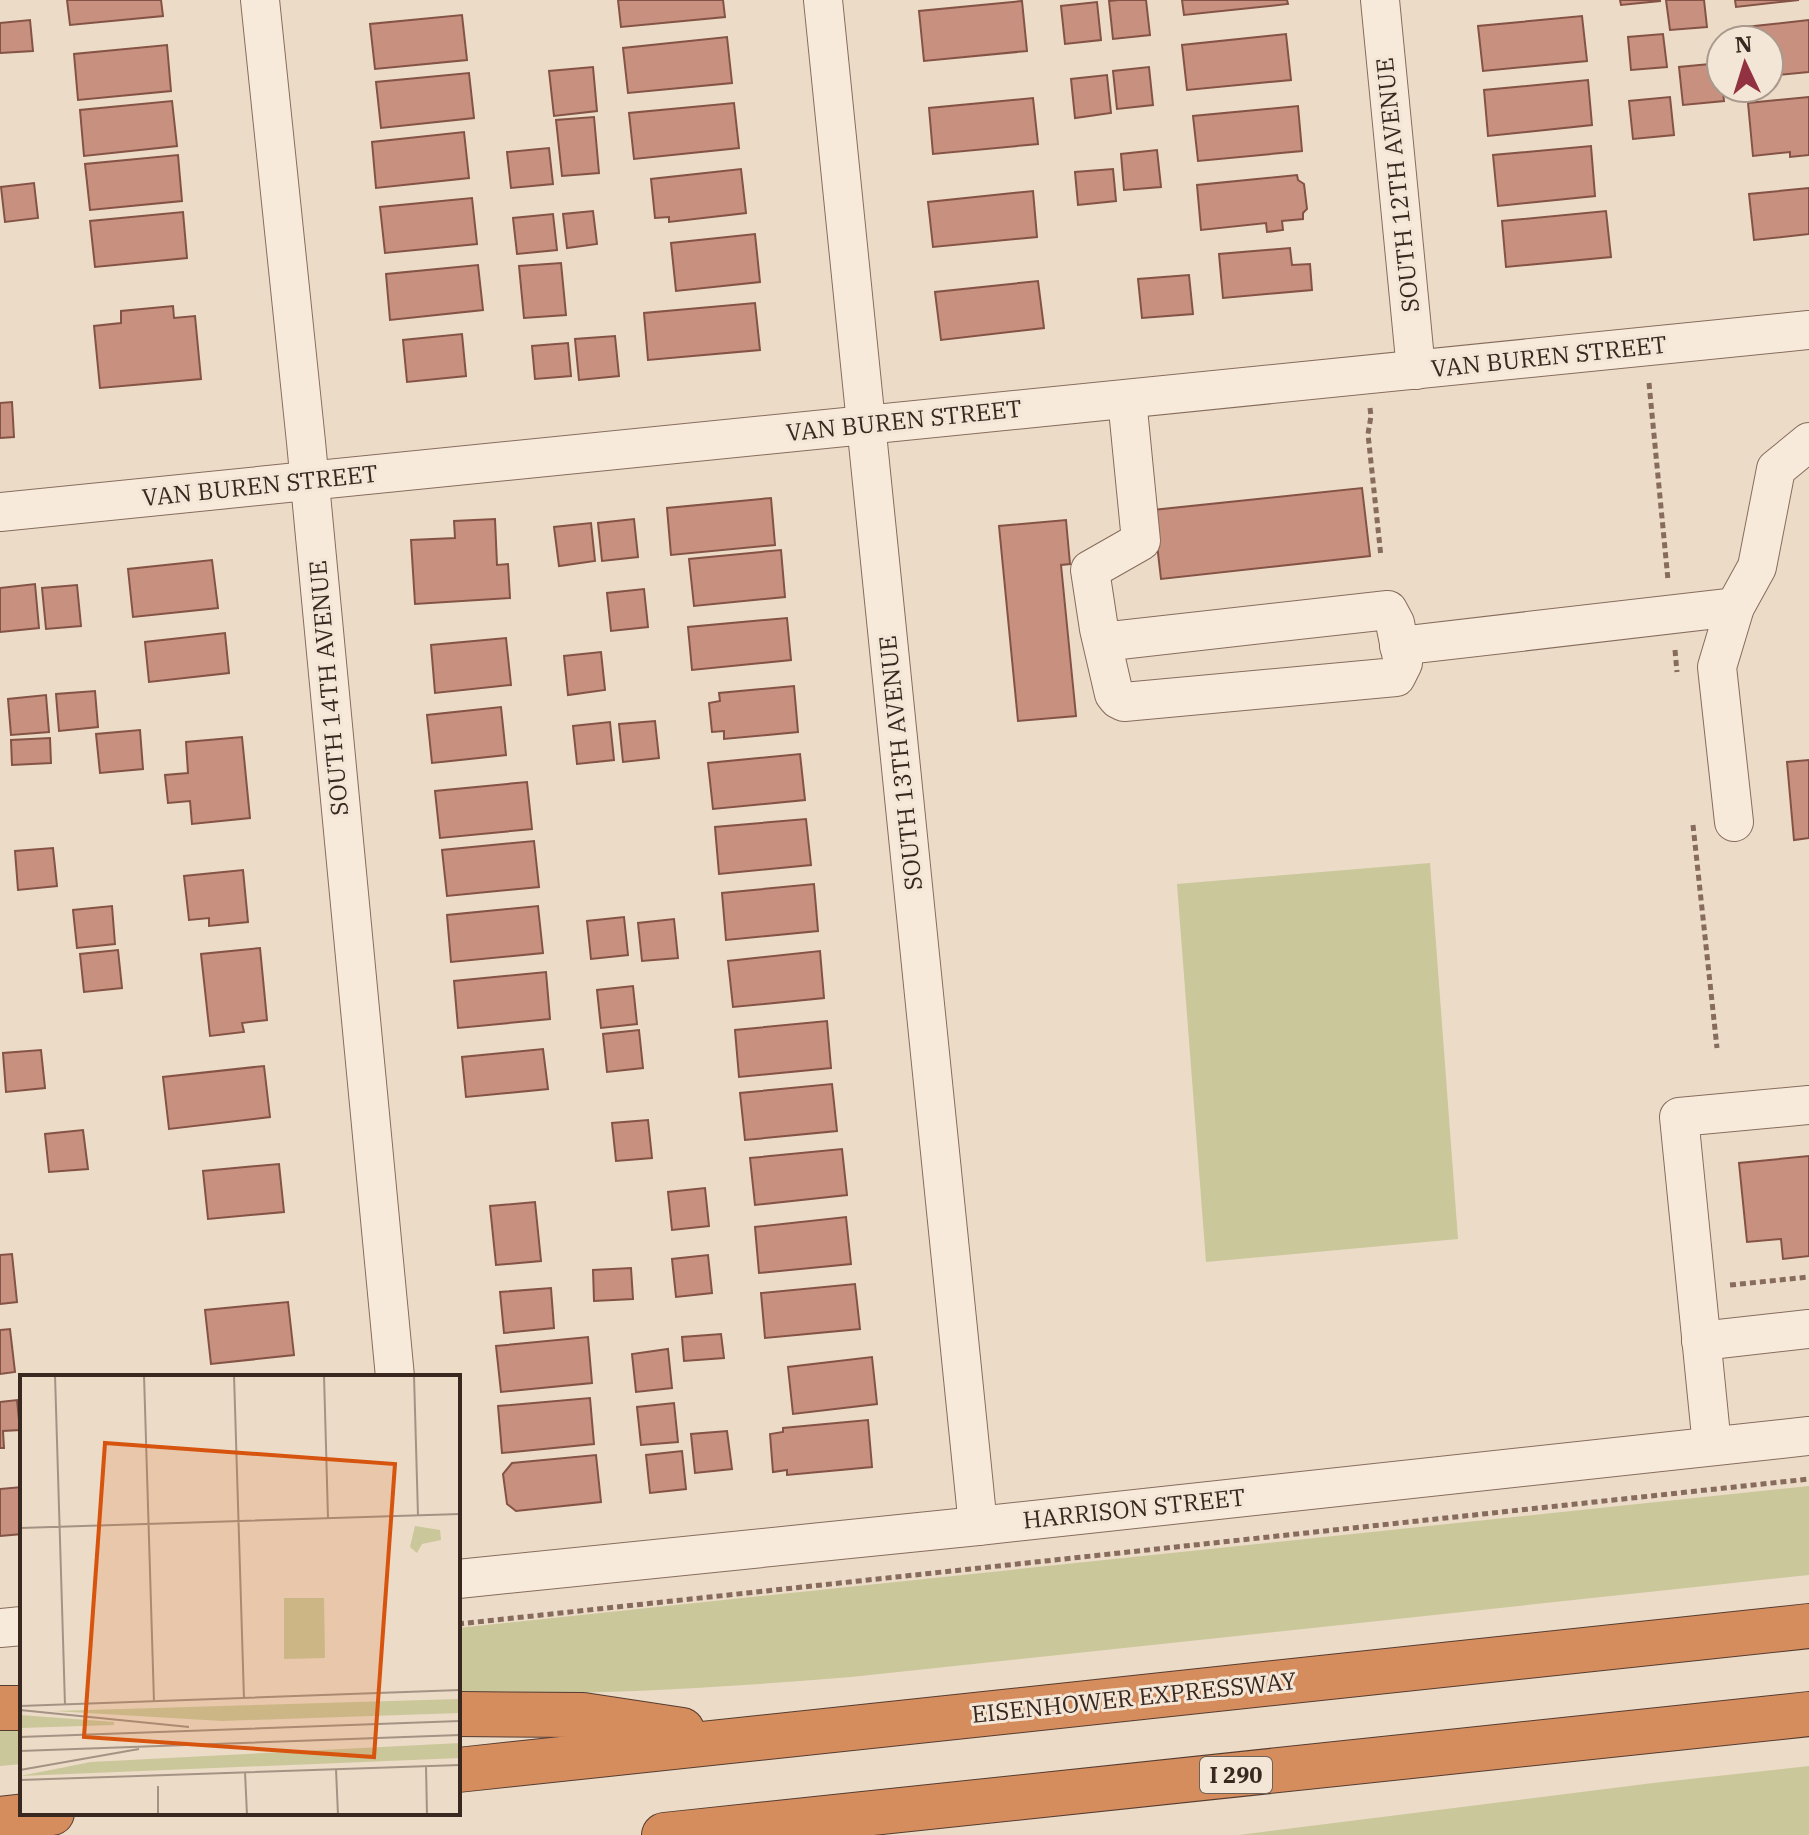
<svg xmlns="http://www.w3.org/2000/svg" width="1809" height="1835" font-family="'IBM Plex Serif',serif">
	<rect width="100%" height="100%" fill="#ecdbc7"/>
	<g fill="#cac79b">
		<polygon points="1430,863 1458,1239 1206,1262 1177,884"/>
		<path d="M1809,1486V1575L851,1677C720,1688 589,1695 458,1694V1628Z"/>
		<polygon points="0,1724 22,1724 22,1764 0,1766"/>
		<polygon points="1809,1766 1809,1835 1239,1835 1653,1783"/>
	</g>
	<g fill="#c8917f" stroke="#845345" stroke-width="2">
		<polygon points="67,0 161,0 163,16 70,25"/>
		<polygon points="618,0 723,0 725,17 621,27"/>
		<polygon points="1119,0 1146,0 1150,35 1113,39 1109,1"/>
		<polygon points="1182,0 1287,0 1288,4 1184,15"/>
		<polygon points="1620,0 1660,0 1660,1 1621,5"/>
		<polygon points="1666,0 1704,0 1707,27 1670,30"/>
		<polygon points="1735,0 1799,0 1736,7"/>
		<polygon points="1022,1 1027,51 924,61 919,11"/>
		<polygon points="1097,2 1101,40 1065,44 1061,6"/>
		<polygon points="462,15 467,60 375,69 370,24"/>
		<polygon points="1582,16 1587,61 1483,71 1478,26"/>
		<polygon points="30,20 33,51 0,53 0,23"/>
		<polygon points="1809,20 1809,72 1769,76 1769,40 1748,40 1746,27"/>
		<polygon points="1286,34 1291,80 1187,90 1182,45"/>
		<polygon points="1663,34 1667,67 1631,70 1628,37"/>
		<polygon points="727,37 732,83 628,93 623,48"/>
		<polygon points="167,45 171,91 78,100 74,54"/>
		<polygon points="1720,63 1724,101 1683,105 1679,67"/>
		<polygon points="593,67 597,111 554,116 549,71"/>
		<polygon points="1149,67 1153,105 1117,109 1113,71"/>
		<polygon points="469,73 474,118 381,128 376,82"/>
		<polygon points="1107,75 1111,113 1075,118 1071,79"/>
		<polygon points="1588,80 1592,125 1488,136 1484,90"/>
		<polygon points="1670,97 1674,135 1633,139 1629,101"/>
		<polygon points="1809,97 1809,155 1790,157 1790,152 1753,156 1748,103"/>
		<polygon points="1033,98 1038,144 933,154 929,108"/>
		<polygon points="172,101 177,146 84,156 80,110"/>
		<polygon points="734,103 739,148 634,159 629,113"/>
		<polygon points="1298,106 1302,151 1198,161 1193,116"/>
		<polygon points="594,117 599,173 562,176 556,120"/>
		<polygon points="464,132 469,178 376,188 372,142"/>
		<polygon points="1591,146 1595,196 1498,206 1493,155"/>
		<polygon points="549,148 553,184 511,188 507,152"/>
		<polygon points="1157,150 1161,187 1124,190 1121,154"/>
		<polygon points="178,155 182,201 90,210 85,164"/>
		<polygon points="741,169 746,213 669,222 669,217 655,218 651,179"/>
		<polygon points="1113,169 1116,201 1078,205 1075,172"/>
		<polygon points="1297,175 1298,180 1304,184 1307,209 1303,213 1303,219 1282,221 1283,230 1267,232 1266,223 1201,230 1197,185"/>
		<polygon points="34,183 38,218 5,222 1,187"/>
		<polygon points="1809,188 1809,234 1754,240 1749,194"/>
		<polygon points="1033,191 1037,237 933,247 928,202"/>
		<polygon points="472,198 477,244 385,253 380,207"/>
		<polygon points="593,211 597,244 567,248 563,214"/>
		<polygon points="1606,211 1611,257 1506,267 1502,221"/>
		<polygon points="183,212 187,258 95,267 90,221"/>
		<polygon points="553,214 557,250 517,254 513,218"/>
		<polygon points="755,234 760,282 676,291 671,243"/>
		<polygon points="1290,248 1292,265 1310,264 1312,290 1223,298 1219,254"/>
		<polygon points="561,263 566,315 524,318 519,266"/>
		<polygon points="478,265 483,310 390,320 386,274"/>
		<polygon points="1189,275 1193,314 1142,318 1138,279"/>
		<polygon points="1038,281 1044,328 941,340 935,292"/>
		<polygon points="755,303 760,350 648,360 644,313"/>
		<polygon points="173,306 174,318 195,316 201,379 100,388 94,326 121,323 121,311"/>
		<polygon points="462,334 466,376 407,382 403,340"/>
		<polygon points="615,336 619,376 579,380 575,339"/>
		<polygon points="568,343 571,376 535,379 532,346"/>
		<polygon points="12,402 14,437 0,438 0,403"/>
		<polygon points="1362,488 1370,556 1161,579 1153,510"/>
		<polygon points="771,498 775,545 671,555 667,508"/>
		<polygon points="495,519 497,565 508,564 510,598 415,604 411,540 455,538 454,521"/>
		<polygon points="634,519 638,557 602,561 598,523"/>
		<polygon points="1066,520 1070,564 1061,565 1076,716 1018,721 999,526"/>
		<polygon points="591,523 595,561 559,566 554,527"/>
		<polygon points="781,550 785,597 694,606 689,559"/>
		<polygon points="212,560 218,608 133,617 128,569"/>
		<polygon points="35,584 39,628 0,632 0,588"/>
		<polygon points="77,585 81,626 46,629 42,588"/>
		<polygon points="644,589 648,627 611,631 607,593"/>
		<polygon points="787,618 791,660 692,670 688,627"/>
		<polygon points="225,633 229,673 149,682 145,642"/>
		<polygon points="506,638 511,685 435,693 431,645"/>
		<polygon points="601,652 605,690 568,695 564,656"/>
		<polygon points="794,686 798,732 724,739 724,731 712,732 709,703 720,701 719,693"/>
		<polygon points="95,691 98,727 59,731 56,694"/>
		<polygon points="46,695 49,732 11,735 8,699"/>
		<polygon points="501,707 506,755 432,763 427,715"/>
		<polygon points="655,721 659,758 623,762 619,724"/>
		<polygon points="610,722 614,760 577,764 573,726"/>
		<polygon points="140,730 143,769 100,773 96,734"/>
		<polygon points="242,737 250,818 192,824 190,801 168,803 165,775 188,773 186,742"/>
		<polygon points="50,738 51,763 12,765 11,740"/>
		<polygon points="800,754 805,800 713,809 708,763"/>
		<polygon points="1809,760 1809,838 1794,840 1787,762"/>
		<polygon points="527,782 532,829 440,838 435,791"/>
		<polygon points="806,819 811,865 719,874 715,827"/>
		<polygon points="534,841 539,887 447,896 442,850"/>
		<polygon points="53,848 57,886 18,890 15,851"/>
		<polygon points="243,870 248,922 209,926 209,918 189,920 184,876"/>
		<polygon points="814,884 818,931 726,940 722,893"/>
		<polygon points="112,906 115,944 77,948 73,910"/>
		<polygon points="538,906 543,953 451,962 447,915"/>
		<polygon points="624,917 628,955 591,959 587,921"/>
		<polygon points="674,919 678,958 642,961 638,923"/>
		<polygon points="260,948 267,1020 242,1023 244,1032 210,1036 201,954"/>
		<polygon points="118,950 122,988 84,992 80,954"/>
		<polygon points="820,951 824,998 733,1007 728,961"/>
		<polygon points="546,972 550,1019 458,1028 454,981"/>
		<polygon points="633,986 637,1024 601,1028 597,990"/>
		<polygon points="827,1021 831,1068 739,1077 735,1030"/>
		<polygon points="639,1030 643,1068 607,1072 603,1034"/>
		<polygon points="543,1049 548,1089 466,1097 462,1057"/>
		<polygon points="41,1050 45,1088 6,1092 3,1053"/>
		<polygon points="264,1066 270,1117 169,1129 163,1077"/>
		<polygon points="832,1084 837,1131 745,1140 740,1093"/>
		<polygon points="648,1120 652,1158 616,1161 612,1123"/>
		<polygon points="83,1130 88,1169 49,1172 45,1134"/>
		<polygon points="842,1149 847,1195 755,1205 750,1158"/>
		<polygon points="1809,1156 1809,1256 1783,1259 1781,1239 1747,1242 1739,1163"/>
		<polygon points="279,1164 284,1212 208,1219 203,1171"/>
		<polygon points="705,1188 709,1226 672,1230 668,1192"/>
		<polygon points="535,1202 541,1261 496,1265 490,1206"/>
		<polygon points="846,1217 851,1264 759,1273 755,1227"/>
		<polygon points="12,1254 17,1302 0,1304 0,1255"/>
		<polygon points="708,1255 712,1293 676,1297 672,1259"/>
		<polygon points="631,1268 633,1299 594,1301 593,1270"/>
		<polygon points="855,1284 860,1329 765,1338 761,1293"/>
		<polygon points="551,1288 554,1328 504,1333 500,1292"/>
		<polygon points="288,1302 294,1355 211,1364 205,1310"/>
		<polygon points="10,1329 15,1372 0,1374 0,1330"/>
		<polygon points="721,1334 724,1358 684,1361 682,1337"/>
		<polygon points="588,1337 592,1383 501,1392 496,1346"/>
		<polygon points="668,1349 672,1388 636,1392 632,1354"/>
		<polygon points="872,1357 877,1404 793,1414 788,1367"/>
		<polygon points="590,1398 594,1444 502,1453 498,1406"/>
		<polygon points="17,1400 20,1430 3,1431 4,1448 0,1448 0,1402"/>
		<polygon points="674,1403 678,1442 641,1445 637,1407"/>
		<polygon points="868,1420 872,1467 787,1475 787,1470 773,1472 770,1434 783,1432 783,1428"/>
		<polygon points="727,1431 732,1469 695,1473 691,1434"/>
		<polygon points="682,1451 686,1489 650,1493 646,1455"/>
		<polygon points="596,1455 601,1502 516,1511 507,1504 503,1474 512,1463"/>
		<polygon points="22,1487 22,1534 0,1536 0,1489"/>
	</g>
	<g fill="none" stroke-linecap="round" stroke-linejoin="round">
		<defs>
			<g id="minor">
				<polyline points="260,0 306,442 395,1377"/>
				<polyline points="823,0 978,1526"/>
				<polyline points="1380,0 1416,370"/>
				<polyline points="0,512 1809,330"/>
				<polyline points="1102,642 1388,610 1395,623 1403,663 1396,677 1124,702 1118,699 1114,694 1099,629 1090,570 1141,541 1127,399"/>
				<polyline points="1399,646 1735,607"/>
				<polyline points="1734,822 1717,667 1735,607 1757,567 1776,469 1809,442"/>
				<polyline points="1701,1341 1809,1329"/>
				<polyline points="1712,1446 1679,1117 1809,1105"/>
				<polyline points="458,1579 978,1526 1809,1436"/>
				<polyline points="0,1628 22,1626"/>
			</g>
			<g id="highway">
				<polyline points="0,1708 22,1708"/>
				<polyline points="458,1714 583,1715 682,1730"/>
				<polyline points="458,1770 1809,1626"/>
				<polyline points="0,1819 52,1813"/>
				<polyline points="664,1835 1809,1714"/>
			</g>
		</defs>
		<use href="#minor" stroke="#876c5d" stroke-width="40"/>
		<use href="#highway" stroke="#553c31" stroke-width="46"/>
		<g stroke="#876c5d" stroke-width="5" stroke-dasharray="6 4" stroke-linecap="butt">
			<polyline points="1649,383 1668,580"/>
			<polyline points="1370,408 1371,416 1368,434 1381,557"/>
			<polyline points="1675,650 1677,672"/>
			<polyline points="1693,825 1717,1048"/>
			<polyline points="1730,1285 1809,1277"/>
			<polyline points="458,1624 1809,1479"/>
		</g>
		<use href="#minor" stroke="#f7eada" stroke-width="38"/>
		<use href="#highway" stroke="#d68d5d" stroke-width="44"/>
	</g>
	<g text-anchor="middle" stroke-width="6" stroke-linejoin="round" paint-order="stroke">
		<rect fill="#f4e6d6" stroke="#706157" stroke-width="2" x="1200" y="1757" width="72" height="36" rx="6"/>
		<g font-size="22" font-weight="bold" fill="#382820">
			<text x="1236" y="1783">I 290</text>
		</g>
		<g font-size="24" fill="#382820" stroke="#f4e6d6">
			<text transform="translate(1398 185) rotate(-96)" y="8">SOUTH 12TH AVENUE</text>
			<text transform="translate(1549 357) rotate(-6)" y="8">VAN BUREN STREET</text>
			<text transform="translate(904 421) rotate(-6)" y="8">VAN BUREN STREET</text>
			<text transform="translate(260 486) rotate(-6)" y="8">VAN BUREN STREET</text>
			<text transform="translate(329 688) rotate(-95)" y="8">SOUTH 14TH AVENUE</text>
			<text transform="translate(901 763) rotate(-96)" y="8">SOUTH 13TH AVENUE</text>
			<text transform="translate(1134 1509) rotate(-6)" y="8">HARRISON STREET</text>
			<text transform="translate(1134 1698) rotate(-6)" y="8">EISENHOWER EXPRESSWAY</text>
		</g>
	</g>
	<g transform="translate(20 1375)">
		<rect width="440" height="440" fill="#ecdbc7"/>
		<path d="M395,151L420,155L421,165L402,169L397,178L390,172ZM264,223H304L305,283L264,284ZM440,324V338L202,346L34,336ZM0,340L94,347V350L0,353ZM440,368V383L0,401L71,387Z" fill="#cac79b"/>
		<path fill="none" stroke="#a49384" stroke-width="2" d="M35,0L45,330M124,0L134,327M214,0L224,324M304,0L308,143M394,0L398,141M0,153L440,139M0,331L440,315M0,335L169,352M0,362L440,346M0,376L440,360M406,391L407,440M316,394L318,440M0,395L119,374M225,397L227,440M0,405L440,390M138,411V440"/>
		<path fill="#d6540e" fill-opacity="0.15" stroke="#d6540e" stroke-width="4" d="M85,68L375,89L354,382L64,362Z"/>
		<rect width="440" height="440" fill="none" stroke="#382820" stroke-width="4"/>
	</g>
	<g transform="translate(1745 64) rotate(356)"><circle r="38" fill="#f4e6d6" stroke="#a99a8d" stroke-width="2"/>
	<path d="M0-6L14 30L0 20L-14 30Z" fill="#923141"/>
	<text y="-12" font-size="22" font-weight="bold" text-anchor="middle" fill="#382820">N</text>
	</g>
</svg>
